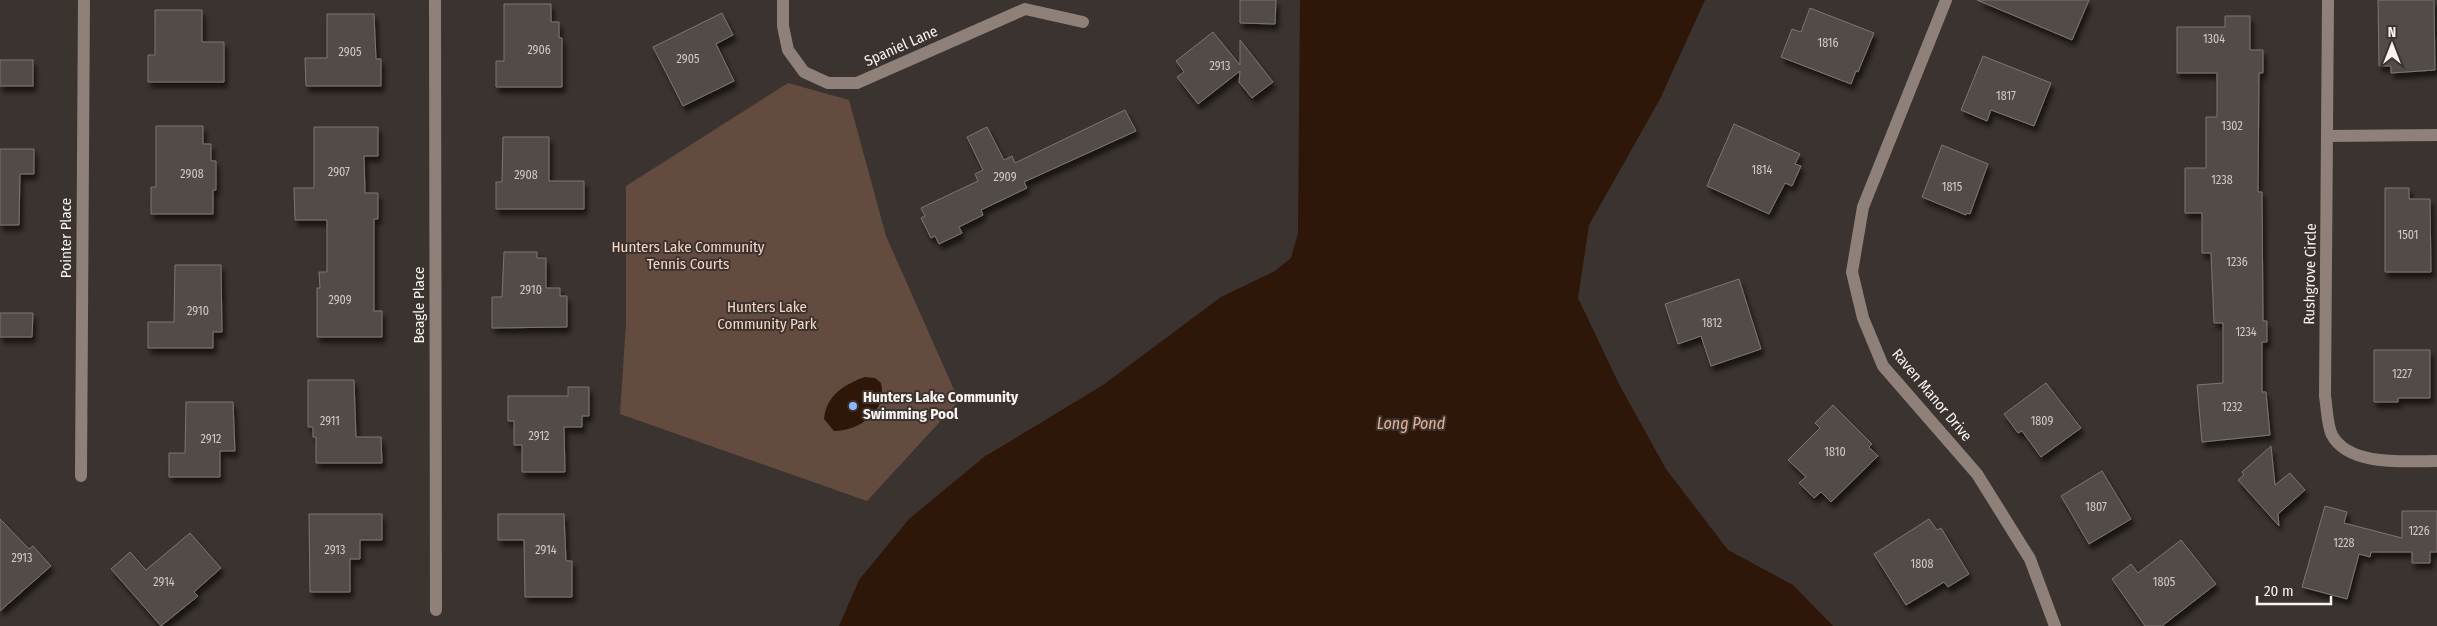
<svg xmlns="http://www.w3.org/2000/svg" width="2437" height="626" font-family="'Fira Sans Condensed',sans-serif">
	<defs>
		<filter id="shadow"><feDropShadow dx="3" dy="5.5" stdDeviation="2.5" flood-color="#0009"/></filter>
	</defs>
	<rect width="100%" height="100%" fill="#3b332f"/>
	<polygon fill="#644b3f" points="788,83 849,100 886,236 959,401 867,501 620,414 626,323 626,186"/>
	<g fill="#2e1609">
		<polygon points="1300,0 1705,0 1660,99 1589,225 1578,298 1619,384 1666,469 1728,550 1793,585 1833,626 839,626 859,580 909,519 984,457 1103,385 1221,297 1275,271 1291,258 1298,233"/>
		<path d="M865,377L875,378L881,383C888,411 859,431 834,431L824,419C826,395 845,384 865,377Z"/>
	</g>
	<g fill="#534b47" stroke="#7e7571" filter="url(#shadow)">
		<polygon points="1240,0 1276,0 1275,24 1240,23"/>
		<polygon points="1977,0 2089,0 2072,40"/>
		<polygon points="2378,0 2434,0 2435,70 2391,73 2391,66 2379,66"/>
		<polygon points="504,4 551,4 551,22 559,22 559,38 562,38 562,87 496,87 496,61 504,61"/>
		<polygon points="1810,8 1874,33 1858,72 1856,71 1851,84 1781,57 1792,29 1801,32"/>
		<polygon points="155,10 202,10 202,42 224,42 224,82 148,82 148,55 155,55"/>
		<polygon points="722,13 733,35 716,44 734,81 683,106 653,47"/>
		<polygon points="327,14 374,14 376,59 381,59 381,86 306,86 305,58 327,58"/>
		<polygon points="2225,16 2250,16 2250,50 2263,50 2263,73 2259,73 2258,192 2262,192 2263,321 2267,321 2267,342 2262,342 2262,392 2266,392 2270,435 2202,442 2197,385 2223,383 2223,323 2214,323 2211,253 2202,253 2202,213 2185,213 2185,168 2206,168 2206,117 2217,117 2217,73 2177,73 2177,27 2225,27"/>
		<polygon points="1213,32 1240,65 1240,40 1273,82 1252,98 1239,82 1240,71 1198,104 1177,77 1184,72 1176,61"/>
		<polygon points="1983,56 2051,83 2034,126 1991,110 1987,121 1961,110"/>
		<rect x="0" y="60" width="33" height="26"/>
		<polygon points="1125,110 1136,131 1024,182 1027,188 981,210 983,215 959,227 962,233 939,244 935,236 931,238 921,218 925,216 921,208 978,181 975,174 983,170 967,137 987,127 1004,160 1012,156 1015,163"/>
		<polygon points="1734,124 1800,154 1795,164 1801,166 1792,186 1785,183 1769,214 1707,186"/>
		<polygon points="156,126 203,126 203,144 211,144 211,161 216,161 216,190 213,190 213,214 151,214 151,187 156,187"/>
		<polygon points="314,127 378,127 378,156 364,156 365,193 378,193 378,219 374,219 374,311 382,311 382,337 317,337 317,288 320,288 319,272 327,272 327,220 295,220 294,188 314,188"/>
		<polygon points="503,137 549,137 549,181 584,181 584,209 496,209 496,182 502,182"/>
		<polygon points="1942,145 1988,164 1970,214 1967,213 1966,215 1922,197"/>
		<polygon points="0,149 34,149 34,174 20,174 19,225 0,225"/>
		<polygon points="2385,188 2409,188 2409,199 2430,199 2431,272 2385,272"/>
		<polygon points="504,252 537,252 537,258 546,258 546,288 560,288 560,296 567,296 567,327 492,328 492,297 502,297"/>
		<polygon points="175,265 221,265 222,332 213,332 213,348 148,348 148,322 174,322"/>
		<polygon points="1739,279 1761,349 1711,366 1701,336 1678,344 1665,304"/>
		<polygon points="0,313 33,313 32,337 0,337"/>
		<polygon points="2374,350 2430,350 2430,398 2398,398 2398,402 2374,402"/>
		<polygon points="308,380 354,380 356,437 381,437 382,463 316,463 316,437 313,437 313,427 308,427"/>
		<polygon points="2046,383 2081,428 2041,457 2022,431 2018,433 2004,414"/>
		<polygon points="568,387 589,387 589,416 582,416 582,427 564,427 565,472 522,472 522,445 514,445 514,421 508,421 508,396 568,396"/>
		<polygon points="186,402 233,402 235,451 220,451 220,477 169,477 169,453 185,453"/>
		<polygon points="1833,405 1872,444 1869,447 1878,456 1831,502 1821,492 1814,498 1799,483 1806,477 1788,460 1820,428 1815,423"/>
		<polygon points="2271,446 2275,485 2290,473 2305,490 2278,514 2279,526 2238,480 2244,475 2242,472"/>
		<polygon points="2102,471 2131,519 2089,544 2061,496"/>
		<polygon points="2325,506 2347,512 2344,523 2402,538 2402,511 2437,511 2437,552 2430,552 2430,563 2412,563 2412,552 2371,552 2370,557 2359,554 2347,599 2302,587"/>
		<polygon points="309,514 382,514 382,540 360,540 360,559 350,559 350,592 310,592"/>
		<polygon points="498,514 564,514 566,561 572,561 572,597 525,597 524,540 498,540"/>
		<polygon points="0,519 29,549 33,546 51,566 0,611"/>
		<polygon points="1929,519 1937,530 1941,528 1969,574 1948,587 1944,582 1906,605 1874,554"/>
		<polygon points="190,533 221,568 194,592 198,596 161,626 111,569 130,552 146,570"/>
		<polygon points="2181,540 2216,584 2162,626 2145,626 2112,579 2131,564 2138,573"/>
	</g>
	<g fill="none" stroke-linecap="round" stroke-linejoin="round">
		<g stroke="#8f8179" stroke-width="12">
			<polyline points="435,0 436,610"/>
			<polyline points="783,0 783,26 788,50 804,72 828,83 857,83 1025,9 1083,22"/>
			<polyline points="1946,0 1863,207 1852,272 1863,318 1883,366 1977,474 2030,559 2055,626"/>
			<path d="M2328,0L2325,396C2327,408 2327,425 2332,435C2349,467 2407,461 2437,461"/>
			<polyline points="2327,136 2437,135"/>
			<polyline points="81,476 84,0"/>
		</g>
	</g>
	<circle fill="#8db9fc" stroke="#3b332f" stroke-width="2" cx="853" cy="406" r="5"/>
	<g text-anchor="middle" stroke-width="4" stroke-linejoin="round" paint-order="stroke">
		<g font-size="12" fill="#cfc9c6">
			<text x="2214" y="43">1304</text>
			<text x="1828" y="47">1816</text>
			<text x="539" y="54">2906</text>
			<text x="350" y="56">2905</text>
			<text x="688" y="63">2905</text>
			<text x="1220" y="70">2913</text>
			<text x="2006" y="100">1817</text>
			<text x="2232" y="130">1302</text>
			<text x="1762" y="174">1814</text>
			<text x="339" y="176">2907</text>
			<text x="192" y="178">2908</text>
			<text x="526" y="179">2908</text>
			<text x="1005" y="181">2909</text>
			<text x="2222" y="184">1238</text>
			<text x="1952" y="191">1815</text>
			<text x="2408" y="239">1501</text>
			<text x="2237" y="266">1236</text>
			<text x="531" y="294">2910</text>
			<text x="340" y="304">2909</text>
			<text x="198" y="315">2910</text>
			<text x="1712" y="327">1812</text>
			<text x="2246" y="336">1234</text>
			<text x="2402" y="378">1227</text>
			<text x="2232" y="411">1232</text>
			<text x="330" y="425">2911</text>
			<text x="2042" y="425">1809</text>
			<text x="539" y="440">2912</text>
			<text x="211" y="443">2912</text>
			<text x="1835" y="456">1810</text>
			<text x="2096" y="511">1807</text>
			<text x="2419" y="535">1226</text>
			<text x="2344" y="547">1228</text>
			<text x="335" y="554">2913</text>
			<text x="546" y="554">2914</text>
			<text x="22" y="562">2913</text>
			<text x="1922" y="568">1808</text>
			<text x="164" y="586">2914</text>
			<text x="2164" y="586">1805</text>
		</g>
		<g font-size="15" fill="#f8f3f0" stroke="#3b332f">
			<text transform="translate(901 46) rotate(-24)" y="5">Spaniel Lane</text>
			<text transform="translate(66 238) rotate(-90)" y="5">Pointer Place</text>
			<text transform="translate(2310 274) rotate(-89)" y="5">Rushgrove Circle</text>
			<text transform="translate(419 305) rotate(-90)" y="5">Beagle Place</text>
			<text transform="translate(1932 395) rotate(50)" y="5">Raven Manor Drive</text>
		</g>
		<g font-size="15" fill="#f7d5c3" stroke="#3b332f">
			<text x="688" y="252">Hunters Lake Community<tspan x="688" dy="17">Tennis Courts</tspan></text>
			<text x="767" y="312">Hunters Lake<tspan x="767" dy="17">Community Park</tspan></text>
		</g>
		<g font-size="15" font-weight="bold" fill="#f8f3f0" stroke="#3b332f" text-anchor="start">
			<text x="863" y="402">Hunters Lake Community<tspan x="863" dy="17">Swimming Pool</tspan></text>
		</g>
		<g font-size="16" font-style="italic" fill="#e8b194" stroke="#3b332f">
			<text x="1411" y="429">Long Pond</text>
		</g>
	</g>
	<g transform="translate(2392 45)" stroke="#3b332f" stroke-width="4" paint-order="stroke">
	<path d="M0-4L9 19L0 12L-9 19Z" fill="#f8f3f0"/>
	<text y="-8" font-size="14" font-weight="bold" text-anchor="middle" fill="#f8f3f0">N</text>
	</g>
	<path d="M2257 596v8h74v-8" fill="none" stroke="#f8f3f0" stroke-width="2.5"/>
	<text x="2264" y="596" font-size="15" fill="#f8f3f0" stroke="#3b332f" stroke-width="4" paint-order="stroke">20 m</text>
</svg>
